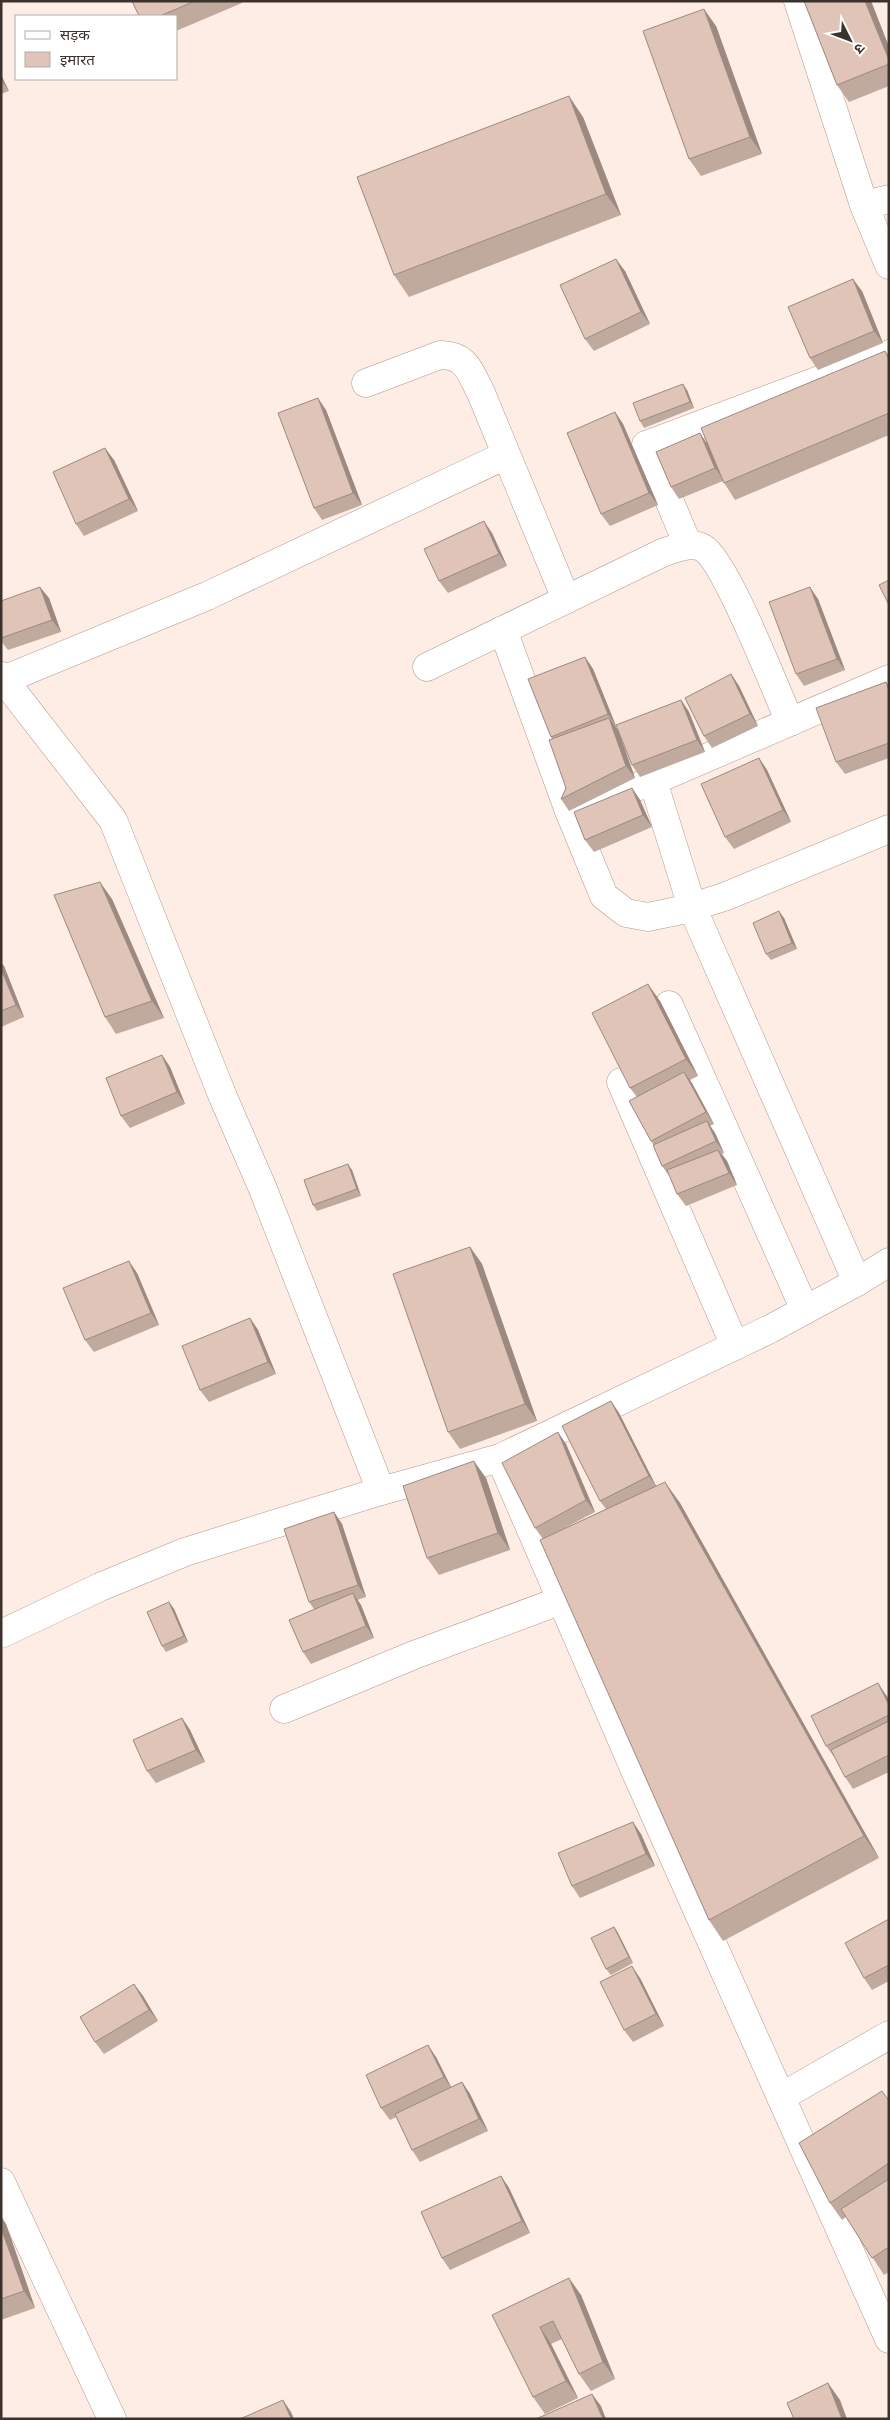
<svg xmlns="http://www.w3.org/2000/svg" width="890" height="2420" font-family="'Open Sans','Noto Sans Devanagari',sans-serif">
	<rect width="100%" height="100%" fill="#feede5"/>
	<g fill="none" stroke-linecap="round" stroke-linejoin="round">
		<defs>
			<g id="street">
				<polyline points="798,1 864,205 889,265"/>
				<polyline points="864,205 889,199"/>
				<path d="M366,383L440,355C467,355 470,372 481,393L566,599"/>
				<polyline points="688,545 646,445 889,354"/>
				<polyline points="503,630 569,811 604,896 626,913 648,917 682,910 724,897 889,829"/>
				<path d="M427,667L662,553C674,549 691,541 703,548C726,561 776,691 790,722"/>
				<polyline points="1,676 113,820 223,1097 263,1189 381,1491"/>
				<polyline points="1,681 207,596 506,455"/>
				<polyline points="653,781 692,907 857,1282"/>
				<polyline points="569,811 653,781 889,679"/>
				<polyline points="669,1005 805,1310"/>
				<polyline points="621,1082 735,1346"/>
				<polyline points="500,1458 637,1775 889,2339"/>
				<polyline points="1,1634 100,1587 185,1552 381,1491 500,1458 770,1329 857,1282 889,1262"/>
				<polyline points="284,1709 414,1655 562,1600"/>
				<polyline points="781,2097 889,2035"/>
				<polyline points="1,2182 112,2419"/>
			</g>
		</defs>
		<use href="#street" stroke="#b2988b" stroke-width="29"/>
		<use href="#street" stroke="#fff" stroke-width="28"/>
	</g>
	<g fill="#c0a99d">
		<polygon points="132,1 241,1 242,3 176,31 176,16 139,16"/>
		<polygon points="804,1 871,1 889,47 889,86 849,102 837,85"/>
		<polygon points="716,26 762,154 701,176 689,159"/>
		<polygon points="1,75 9,91 1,94"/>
		<polygon points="583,117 621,215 409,297 394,275"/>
		<polygon points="625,271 650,324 594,351 585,339"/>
		<polygon points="862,291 883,343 818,370 810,358"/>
		<polygon points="885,351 889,356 889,435 735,500 723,481 679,499 671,487 706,442"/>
		<polygon points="687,390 694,408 644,428 640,421"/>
		<polygon points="326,410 362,505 322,520 314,508"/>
		<polygon points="615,412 623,424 658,505 610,526 601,514"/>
		<polygon points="114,460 138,511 84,536 76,524"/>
		<polygon points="492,533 507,566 448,593 439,581"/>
		<polygon points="49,598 61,632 8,650 1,641 1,601"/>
		<polygon points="818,599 845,670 804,686 796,674"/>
		<polygon points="585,657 593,669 616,726 615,727 618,730 635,778 569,811 561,799 566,788 552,739 551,737"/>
		<polygon points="731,674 739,686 758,726 712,748 704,736"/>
		<polygon points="886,682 889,686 889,758 845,774 836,762"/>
		<polygon points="681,700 689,712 705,752 640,777 632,765"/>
		<polygon points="759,758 767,770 791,822 734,849 725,837"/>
		<polygon points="632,788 640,800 652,827 594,852 585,840"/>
		<polygon points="112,899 164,1018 116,1034 105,1017"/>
		<polygon points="784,918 797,949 771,960 766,954"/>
		<polygon points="1,963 4,966 24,1017 1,1027"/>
		<polygon points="660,1001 698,1076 690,1080 714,1124 710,1126 715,1133 724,1153 722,1154 727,1161 737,1185 686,1206 677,1194 670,1177 662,1166 654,1145 651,1141 637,1097 630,1088"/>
		<polygon points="162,1055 170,1067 185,1104 130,1128 121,1116"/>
		<polygon points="352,1170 361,1196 317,1211 313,1205"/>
		<polygon points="470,1247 482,1264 537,1421 460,1449 448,1432"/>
		<polygon points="137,1273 159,1325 94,1352 85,1340"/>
		<polygon points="250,1318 258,1330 276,1374 209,1402 200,1390"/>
		<polygon points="611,1401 619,1413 656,1486 680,1503 879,1858 723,1941 709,1920 543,1539 535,1528 566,1444 595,1512 559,1531 606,1509 600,1501"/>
		<polygon points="486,1478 510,1550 439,1575 427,1558"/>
		<polygon points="334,1512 342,1524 366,1597 357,1600 361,1605 374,1638 311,1664 303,1652 314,1609 309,1602"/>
		<polygon points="169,1602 174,1609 188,1642 166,1652 162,1646"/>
		<polygon points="886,1695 889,1700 889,1772 853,1789 845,1777 835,1758 826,1746"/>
		<polygon points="182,1718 190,1730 205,1762 156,1783 147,1771"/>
		<polygon points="641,1834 655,1866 580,1898 572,1886"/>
		<polygon points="889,1919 889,1981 872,1990 864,1978"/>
		<polygon points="614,1927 618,1933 633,1963 611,1975 606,1969"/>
		<polygon points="640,1978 664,2026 633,2042 624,2030"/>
		<polygon points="134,1984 143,1996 158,2021 104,2054 95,2042"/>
		<polygon points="436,2057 451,2087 462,2082 470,2094 488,2131 420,2162 412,2150 396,2117 390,2120 381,2108"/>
		<polygon points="889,2100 889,2272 884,2275 846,2217 842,2220 830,2203"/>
		<polygon points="501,2176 509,2188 530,2233 450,2270 442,2258"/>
		<polygon points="1,2217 6,2224 35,2308 1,2320"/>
		<polygon points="581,2295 615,2379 591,2391 579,2374 562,2339 551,2344 578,2398 545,2414 533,2397 492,2315"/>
	</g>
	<g fill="#9c8980">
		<polygon points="865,1 871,1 889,47 889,60"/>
		<polygon points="704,9 716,26 762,154 750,137"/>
		<polygon points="1,75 9,91 1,80"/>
		<polygon points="569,96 583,117 621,215 606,194"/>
		<polygon points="616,259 625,271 650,324 641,312"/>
		<polygon points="853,279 862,291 883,343 874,331"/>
		<polygon points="683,384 687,390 694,408 690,402"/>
		<polygon points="318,398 326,410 362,505 353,493"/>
		<polygon points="615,412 623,424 658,505 649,493"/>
		<polygon points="700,433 708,445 724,480 715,468"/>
		<polygon points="105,448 114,460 138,511 129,499"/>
		<polygon points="484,521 492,533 507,566 499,554"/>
		<polygon points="40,587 49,598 61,632 52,620"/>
		<polygon points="810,587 818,599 845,670 837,659"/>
		<polygon points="585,657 593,669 616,726 608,714"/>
		<polygon points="731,674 739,686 758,726 750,714"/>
		<polygon points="681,700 689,712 705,752 697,740"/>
		<polygon points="609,718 618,730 635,778 626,766"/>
		<polygon points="759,758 767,770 791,822 783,810"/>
		<polygon points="632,788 640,800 652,827 643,815"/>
		<polygon points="100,882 112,899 164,1018 152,1001"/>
		<polygon points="779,911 784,918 797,949 792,943"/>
		<polygon points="1,963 4,966 24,1017 16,1005 1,969"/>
		<polygon points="648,984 660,1001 698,1076 686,1059"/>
		<polygon points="162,1055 170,1067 185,1104 177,1092"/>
		<polygon points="684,1072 692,1083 714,1124 706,1112"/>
		<polygon points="707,1121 715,1133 724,1153 716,1141"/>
		<polygon points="718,1150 727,1161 737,1185 729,1173"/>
		<polygon points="348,1164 352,1170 361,1196 357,1189"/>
		<polygon points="470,1247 482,1264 537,1421 525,1404"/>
		<polygon points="129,1261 137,1273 159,1325 151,1313"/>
		<polygon points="250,1318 258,1330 276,1374 268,1362"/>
		<polygon points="611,1401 619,1413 657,1488 649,1476"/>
		<polygon points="558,1432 566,1444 595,1512 586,1500"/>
		<polygon points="474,1461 486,1478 510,1550 498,1533"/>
		<polygon points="665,1482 680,1503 879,1858 864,1836"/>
		<polygon points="334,1512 342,1524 366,1597 358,1585"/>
		<polygon points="353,1593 361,1605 374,1638 366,1626"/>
		<polygon points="169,1602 174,1609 188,1642 184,1636"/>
		<polygon points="878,1683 886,1695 889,1700 889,1705"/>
		<polygon points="182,1718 190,1730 205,1762 196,1750"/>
		<polygon points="633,1822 641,1834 655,1866 646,1854"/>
		<polygon points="614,1927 618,1933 633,1963 629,1957"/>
		<polygon points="632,1966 640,1978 664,2026 656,2014"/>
		<polygon points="134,1984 143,1996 158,2021 149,2010"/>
		<polygon points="428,2045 436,2057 452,2089 444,2077"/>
		<polygon points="462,2082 470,2094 488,2131 479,2119"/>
		<polygon points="501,2176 509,2188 530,2233 522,2221"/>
		<polygon points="1,2217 6,2224 35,2308 24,2291 1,2228"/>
		<polygon points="569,2278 581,2295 615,2379 603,2362"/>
		<polygon points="540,2327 551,2344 578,2398 566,2381"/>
		<polygon points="828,2383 840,2400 847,2419 842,2419"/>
		<polygon points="592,2394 601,2406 606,2419 603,2419"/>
		<polygon points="283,2400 291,2412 294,2419 291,2419"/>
	</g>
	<g fill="#dfc4b7" stroke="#9c8980">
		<polygon points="132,1 195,1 160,16 139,16"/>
		<polygon points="804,1 865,1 889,60 889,64 837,85"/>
		<polygon points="704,9 750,137 689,159 643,31"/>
		<polygon points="569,96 606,194 394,275 357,177"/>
		<polygon points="616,259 641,312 585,339 560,285"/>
		<polygon points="853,279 874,331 810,358 788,307"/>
		<polygon points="885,351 889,359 889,413 724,483 701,428"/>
		<polygon points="683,384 690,402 640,421 633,403"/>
		<polygon points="318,398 353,493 314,508 278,413"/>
		<polygon points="615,412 649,493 601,514 567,433"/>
		<polygon points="700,433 715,468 671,487 656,452"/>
		<polygon points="105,448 129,499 76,524 53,472"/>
		<polygon points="484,521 499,554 439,581 424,549"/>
		<polygon points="889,580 889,605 879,585"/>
		<polygon points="40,587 52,620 1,638 1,601"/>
		<polygon points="810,587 837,659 796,674 769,602"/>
		<polygon points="585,657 608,714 551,737 528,679"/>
		<polygon points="731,674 750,714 704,736 685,698"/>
		<polygon points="886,682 889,690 889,743 836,762 816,708"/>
		<polygon points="681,700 697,740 632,765 616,725"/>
		<polygon points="609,718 626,766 561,799 566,788 549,740"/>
		<polygon points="759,758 783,810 725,837 701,784"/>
		<polygon points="632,788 643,815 585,840 574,812"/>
		<polygon points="100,882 152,1001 105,1017 54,895"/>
		<polygon points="779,911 792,943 766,954 753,923"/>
		<polygon points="1,969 16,1005 1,1011"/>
		<polygon points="648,984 686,1059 630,1088 592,1013"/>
		<polygon points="162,1055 177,1092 121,1116 106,1078"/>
		<polygon points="684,1072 706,1112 651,1141 629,1101"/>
		<polygon points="707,1121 716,1141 662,1166 653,1145"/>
		<polygon points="718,1150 729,1173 677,1194 667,1170"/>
		<polygon points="348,1164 357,1189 313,1205 304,1180"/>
		<polygon points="470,1247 525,1404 448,1432 393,1274"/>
		<polygon points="129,1261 151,1313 85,1340 63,1288"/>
		<polygon points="250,1318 268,1362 200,1390 182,1346"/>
		<polygon points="611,1401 649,1476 600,1501 562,1426"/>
		<polygon points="558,1432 586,1500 535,1528 502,1463"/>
		<polygon points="474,1461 498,1533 427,1558 403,1486"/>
		<polygon points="665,1482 864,1836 709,1920 540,1540"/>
		<polygon points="334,1512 358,1585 309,1602 284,1529"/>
		<polygon points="353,1593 366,1626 303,1652 289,1620"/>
		<polygon points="169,1602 184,1636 162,1646 147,1612"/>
		<polygon points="878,1683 889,1705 889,1715 826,1746 811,1716"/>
		<polygon points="182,1718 196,1750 147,1771 133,1740"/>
		<polygon points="889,1721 889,1755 845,1777 831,1750"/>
		<polygon points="633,1822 646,1854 572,1886 558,1853"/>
		<polygon points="889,1919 889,1965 864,1978 845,1943"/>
		<polygon points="614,1927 629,1957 606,1969 591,1938"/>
		<polygon points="632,1966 656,2014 624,2030 600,1982"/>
		<polygon points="134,1984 149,2010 95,2042 80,2017"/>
		<polygon points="428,2045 444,2077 381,2108 366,2075"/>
		<polygon points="462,2082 479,2119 412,2150 395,2114"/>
		<polygon points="882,2091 889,2101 889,2163 830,2203 799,2143"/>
		<polygon points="501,2176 522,2221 442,2258 421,2212"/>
		<polygon points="889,2179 889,2247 872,2258 841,2209"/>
		<polygon points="1,2228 24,2291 1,2299"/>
		<polygon points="569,2278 603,2362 579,2374 553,2321 540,2327 566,2381 533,2397 492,2315"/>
		<polygon points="828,2383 842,2419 794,2419 787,2403"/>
		<polygon points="592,2394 603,2419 536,2419"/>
		<polygon points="283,2400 291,2419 240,2419"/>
	</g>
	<rect width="890" height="2420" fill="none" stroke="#3c322c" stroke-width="5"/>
	<rect x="15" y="15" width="162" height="65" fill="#ffffff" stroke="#b1adab"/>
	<rect x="25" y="31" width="25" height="8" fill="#ffffff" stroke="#b1adab"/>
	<text x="60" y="40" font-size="15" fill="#3c322c">सड़क</text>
	<rect x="25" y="52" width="25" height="15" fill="#dfc4b7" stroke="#b1adab"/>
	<text x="60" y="65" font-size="15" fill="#3c322c">इमारत</text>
	<g transform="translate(850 40) rotate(132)" stroke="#ffffff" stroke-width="4" paint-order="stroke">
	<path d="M0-4L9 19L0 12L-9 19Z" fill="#3c322c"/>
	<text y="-8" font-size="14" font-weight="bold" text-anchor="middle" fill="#3c322c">उ</text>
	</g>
</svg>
